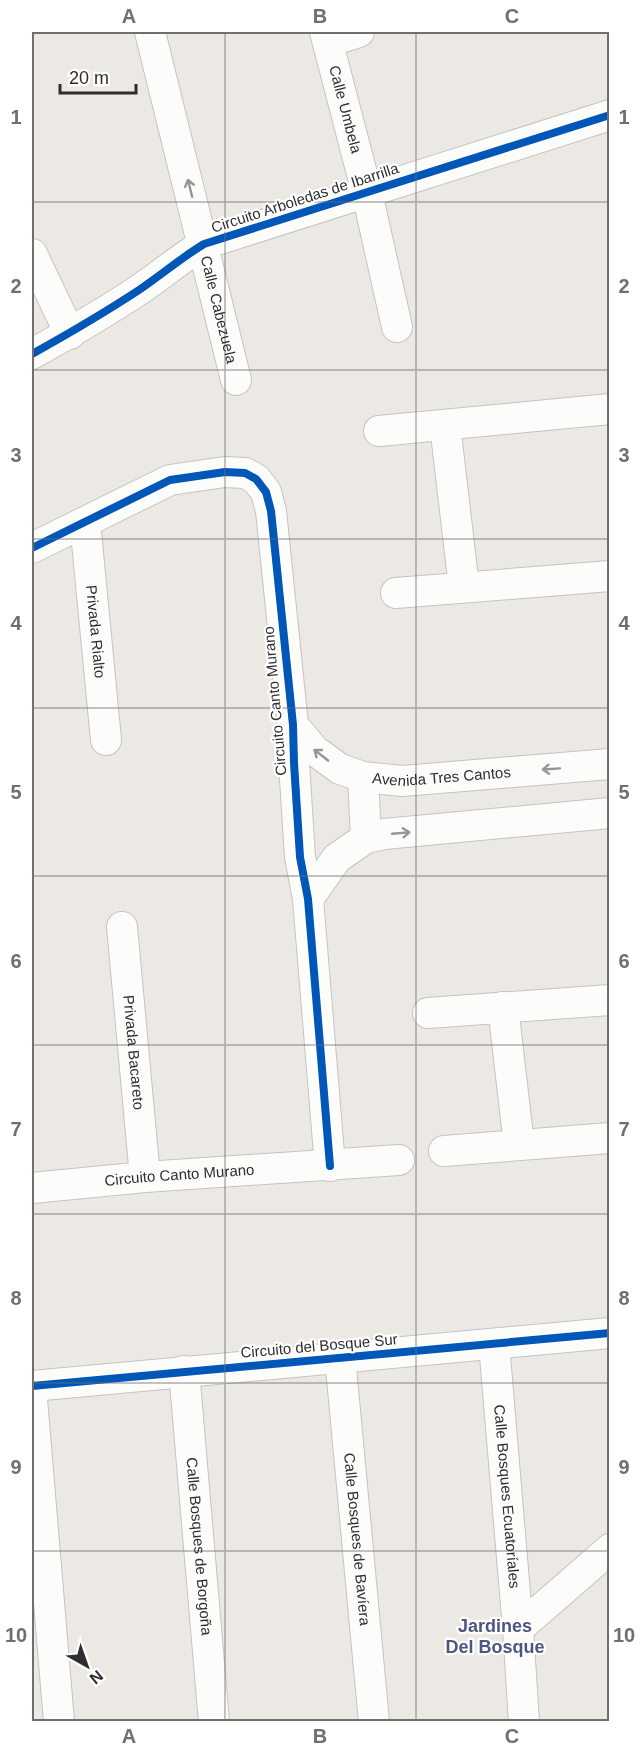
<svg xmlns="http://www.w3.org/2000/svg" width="641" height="1753" font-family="Arial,sans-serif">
	<rect width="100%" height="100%" fill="#ece8e4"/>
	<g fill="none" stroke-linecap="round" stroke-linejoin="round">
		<defs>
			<g id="minor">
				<path id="s1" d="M150,32L236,380"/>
				<path id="s2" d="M325,32L367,193L397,327"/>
				<polyline points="328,42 359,32"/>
				<polyline points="32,254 70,334"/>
				<path d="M32,354C68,334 104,313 139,290C161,275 181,258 204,244L610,115"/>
				<polyline points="445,425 464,587"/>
				<polyline points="379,431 610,409"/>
				<path id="s3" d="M85,522L106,740"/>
				<polyline points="32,548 170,480 225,472 245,473 256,479 266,492 271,511 293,725 294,763 300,857 308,899 330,1166"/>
				<polyline points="396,593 610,576"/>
				<path id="s4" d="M293,725L314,750L340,769L363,777L402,781L610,764"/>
				<polyline points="363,777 366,838"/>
				<polyline points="308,899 337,858 366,838 384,834 610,813"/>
				<path id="s5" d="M122,927L145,1177"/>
				<polyline points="503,1007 519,1145"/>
				<polyline points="428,1013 610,1000"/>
				<polyline points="444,1151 610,1138"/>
				<path id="s6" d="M32,1188L145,1177L399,1160"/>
				<path id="s7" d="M494,1344L518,1629L524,1722"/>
				<path id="s8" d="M340,1357L374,1722"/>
				<path id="s9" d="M184,1371L214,1722"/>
				<polyline points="32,1386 610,1333"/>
				<polyline points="32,1399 59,1722"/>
				<polyline points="518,1629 610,1549"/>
			</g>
		</defs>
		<use href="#minor" stroke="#c5c4c5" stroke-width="32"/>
		<use href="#minor" stroke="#fcfcfb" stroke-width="30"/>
		<defs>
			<g id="cycleway">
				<path d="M32,354C68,334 104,313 139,290C161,275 181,258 204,244L610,115"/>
				<polyline points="32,548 170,480 225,472 245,473 256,479 266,492 271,511 293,725 294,763 300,857 308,899 330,1166"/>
				<polyline points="32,1386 610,1333"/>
			</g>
		</defs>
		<use href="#cycleway" stroke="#fff" stroke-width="11"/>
		<use href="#cycleway" stroke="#0057b8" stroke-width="8"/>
	</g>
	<defs><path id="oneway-shaft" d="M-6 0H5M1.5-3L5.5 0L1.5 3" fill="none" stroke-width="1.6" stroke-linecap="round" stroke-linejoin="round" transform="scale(1.5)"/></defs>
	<g stroke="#959594">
		<use href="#oneway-shaft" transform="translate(190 188) rotate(-104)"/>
		<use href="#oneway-shaft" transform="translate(321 755) rotate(-142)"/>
		<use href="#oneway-shaft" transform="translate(551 769) rotate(176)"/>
		<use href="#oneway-shaft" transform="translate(401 833) rotate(-5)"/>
	</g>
	<path fill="none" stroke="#706f6e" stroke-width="1.5" stroke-opacity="0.55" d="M225,32V1722M416,32V1722M32,202H610M32,370H610M32,539H610M32,708H610M32,876H610M32,1045H610M32,1214H610M32,1383H610M32,1551H610"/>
	<g text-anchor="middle" stroke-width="4.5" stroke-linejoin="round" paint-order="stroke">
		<g font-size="15" fill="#2e2e2e" stroke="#fff">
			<text dy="5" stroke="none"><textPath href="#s2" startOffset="80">Calle Umbela</textPath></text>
			<text transform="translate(305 198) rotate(-18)" y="5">Circuito Arboledas de Ibarrilla</text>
			<text dy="5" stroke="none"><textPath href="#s1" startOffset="286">Calle Cabezuela</textPath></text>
			<text dy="5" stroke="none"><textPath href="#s3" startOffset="110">Privada Rialto</textPath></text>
			<text transform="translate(275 701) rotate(-95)" y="5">Circuito Canto Murano</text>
			<text dy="5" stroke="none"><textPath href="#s4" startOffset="168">Avenida Tres Cantos</textPath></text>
			<text dy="5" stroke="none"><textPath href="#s5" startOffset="126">Privada Bacareto</textPath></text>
			<text dy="5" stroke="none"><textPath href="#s6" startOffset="148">Circuito Canto Murano</textPath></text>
			<text transform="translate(319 1346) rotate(-5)" y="5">Circuito del Bosque Sur</text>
			<text dy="5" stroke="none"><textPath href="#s7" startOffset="153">Calle Bosques Ecuatoríales</textPath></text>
			<text dy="5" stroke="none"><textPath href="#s8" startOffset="183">Calle Bosques de Bavíera</textPath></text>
			<text dy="5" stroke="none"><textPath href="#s9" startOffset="176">Calle Bosques de Borgoña</textPath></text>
		</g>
		<g font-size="18" font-weight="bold" fill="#4d5680" stroke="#fff">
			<text x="495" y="1632">Jardines<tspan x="495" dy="21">Del Bosque</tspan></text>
		</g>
	</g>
	<rect width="641" height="1753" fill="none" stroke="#ffffff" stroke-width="66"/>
	<g transform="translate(87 1666) rotate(140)" stroke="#ffffff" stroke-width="4.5" paint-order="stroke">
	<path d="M0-4.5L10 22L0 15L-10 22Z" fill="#2e2e2e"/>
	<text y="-9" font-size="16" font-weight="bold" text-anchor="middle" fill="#2e2e2e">N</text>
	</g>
	<path d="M60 84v9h76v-9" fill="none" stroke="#2e2e2e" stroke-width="3"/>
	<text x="69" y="84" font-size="18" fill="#2e2e2e" stroke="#ffffff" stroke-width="4.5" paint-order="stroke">20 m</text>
	<rect x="33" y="33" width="575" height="1687" fill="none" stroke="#706f6e" stroke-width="2"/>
	<g font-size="20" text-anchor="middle" font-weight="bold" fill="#706f6e">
		<text x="129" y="23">A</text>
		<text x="320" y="23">B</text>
		<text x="512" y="23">C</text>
		<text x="16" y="124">1</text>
		<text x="624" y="124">1</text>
		<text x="16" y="293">2</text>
		<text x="624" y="293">2</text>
		<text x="16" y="462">3</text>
		<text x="624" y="462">3</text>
		<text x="16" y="630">4</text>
		<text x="624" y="630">4</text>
		<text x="16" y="799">5</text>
		<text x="624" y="799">5</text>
		<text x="16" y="968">6</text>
		<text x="624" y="968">6</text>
		<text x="16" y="1136">7</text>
		<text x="624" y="1136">7</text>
		<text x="16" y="1305">8</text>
		<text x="624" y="1305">8</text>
		<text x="16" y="1474">9</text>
		<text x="624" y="1474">9</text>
		<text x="16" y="1642">10</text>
		<text x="624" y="1642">10</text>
		<text x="129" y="1743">A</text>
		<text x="320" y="1743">B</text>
		<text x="512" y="1743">C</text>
	</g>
</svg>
